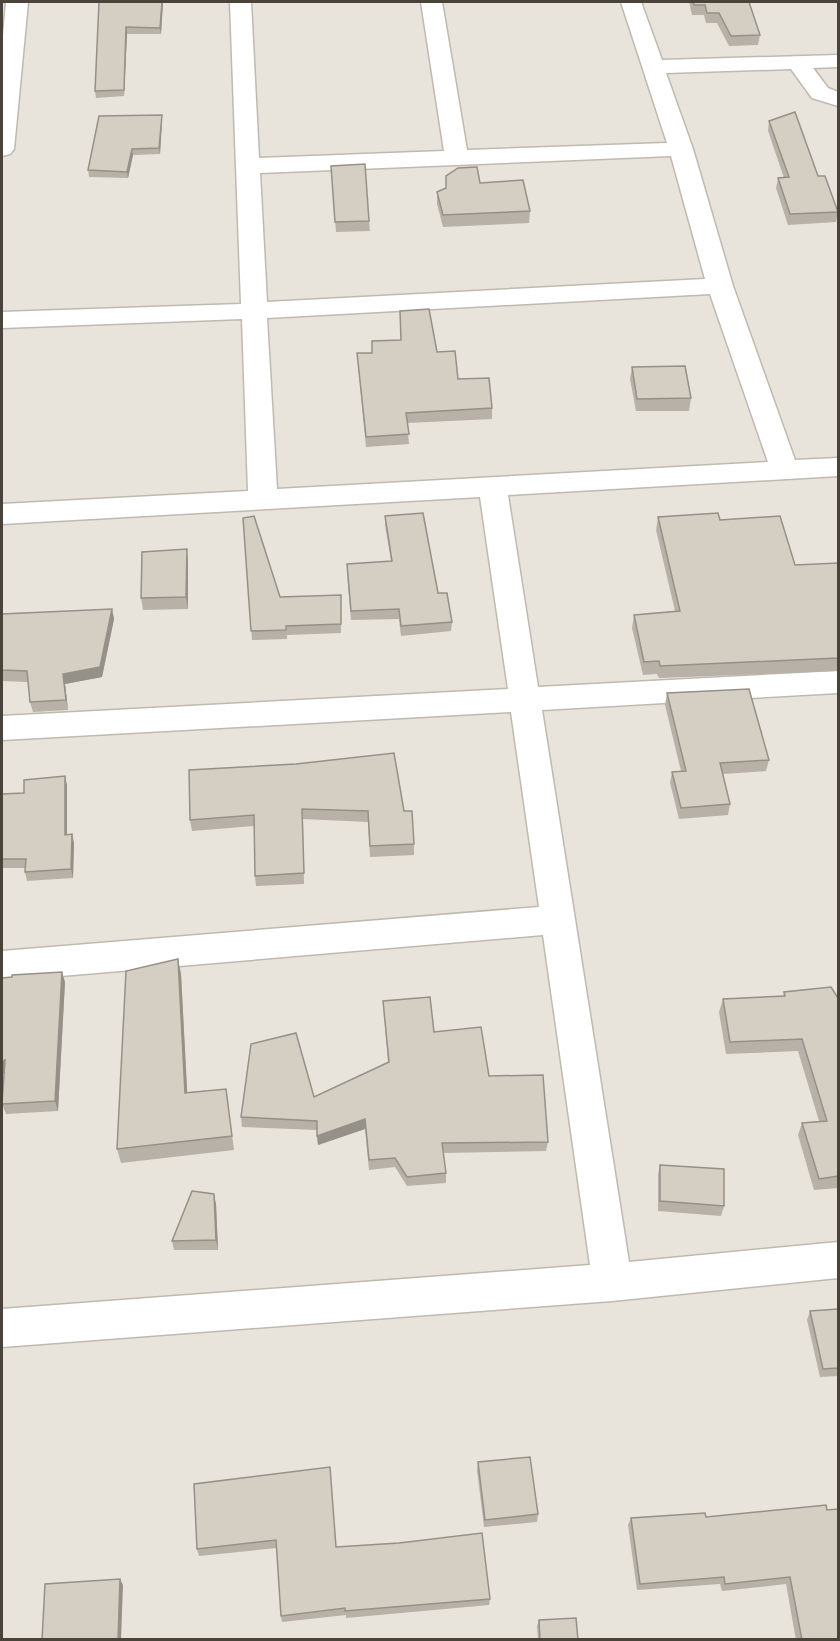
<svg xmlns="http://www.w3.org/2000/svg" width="840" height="1641" font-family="'IBM Plex Sans',sans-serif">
	<rect width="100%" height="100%" fill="#f5f2ec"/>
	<rect fill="#e8e4db" x="2" y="2" width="836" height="1637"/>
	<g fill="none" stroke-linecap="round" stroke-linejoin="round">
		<defs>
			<g id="street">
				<polygon points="6,2 28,2 14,149 10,154 2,156 2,47"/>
				<path d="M230,2H251L259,158L444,151L421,2H442L467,150L667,143L621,2H641L662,60L838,55V67L813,68L828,88L838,92V106L812,98L791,69L666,73L693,149L733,286L795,460L838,458V476L508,495L538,687L838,671V693L542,710L629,1262L838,1242V1278L612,1301L2,1347V1309L590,1265L543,935L2,981V951L539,907L511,712L2,740V716L508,689L480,497L2,524V504L248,491L242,319L2,328V312L241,304ZM671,156L705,279L267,302L260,173ZM710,294L768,462L277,489L267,318Z"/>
			</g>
		</defs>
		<use href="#street" stroke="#c0b9af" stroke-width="3"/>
		<use href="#street" fill="#fff" fill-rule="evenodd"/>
	</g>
	<g fill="#b7b1a7">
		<polygon points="99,2 163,2 161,34 127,34 124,96 96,98 95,91"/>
		<polygon points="689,2 749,2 760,35 758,45 729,46 717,23 706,23 704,15 692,15"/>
		<polygon points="162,115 162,121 160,154 133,155 128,178 89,177 88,170"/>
		<polygon points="769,121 818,176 838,212 836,222 788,225 776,188 778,178 784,178 768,131"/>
		<polygon points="331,166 369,221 370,231 336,232"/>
		<polygon points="480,183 530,211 529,223 443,227 437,204 437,192"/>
		<polygon points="437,352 458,379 492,408 492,419 407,423 409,444 366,447 357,353"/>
		<polygon points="632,367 691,398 689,411 636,411 630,379"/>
		<polygon points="385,516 438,593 452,622 451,631 401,636 399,619 351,620 347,573 391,561 385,525"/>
		<polygon points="658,517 720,520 795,565 838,563 838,671 659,678 657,674 643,675 632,628 634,615 675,611 656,530"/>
		<polygon points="243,518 280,597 341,604 341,633 287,635 287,639 252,640"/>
		<polygon points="188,561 188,609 143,610 141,598"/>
		<polygon points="112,609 114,619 102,677 65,684 68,710 33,712 30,702 28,682 2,681 2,614"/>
		<polygon points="667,693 769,760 766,771 723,774 730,804 728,815 679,819 670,783 672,772 681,771 665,705"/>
		<polygon points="189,770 404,811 414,844 414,855 370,857 368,822 303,819 304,884 256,886 255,876 254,826 192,831 190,820"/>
		<polygon points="67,785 67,834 72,834 74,843 73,878 27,881 25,872 25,868 2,868 2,794 24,793"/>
		<polygon points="181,974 187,1092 226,1089 234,1150 121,1163 117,1149"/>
		<polygon points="2,978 65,982 58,1111 6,1114 2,1104 4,1073 2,1075"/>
		<polygon points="784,992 838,998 838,1188 814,1190 798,1135 802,1123 819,1121 798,1051 726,1054 719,1012 723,999 783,996"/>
		<polygon points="383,1001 434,1032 489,1076 548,1142 546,1151 443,1153 446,1173 446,1183 407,1186 395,1167 369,1170 365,1129 318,1145 317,1130 242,1127 241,1117 314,1097 388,1062"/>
		<polygon points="660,1165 724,1206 721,1216 658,1211 658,1174"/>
		<polygon points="216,1204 218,1250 174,1250 172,1241"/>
		<polygon points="838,1309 838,1376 820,1377 807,1320 810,1311"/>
		<polygon points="478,1462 538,1514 537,1522 484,1527 477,1470"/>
		<polygon points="194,1484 337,1547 490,1599 489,1605 346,1618 346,1615 282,1622 281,1616 277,1548 199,1556 197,1549"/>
		<polygon points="827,1510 838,1640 796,1640 786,1584 722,1591 720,1584 637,1590 628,1525 631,1518 706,1517"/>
		<polygon points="539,1620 578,1640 538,1640 537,1626"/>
	</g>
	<g fill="#959088">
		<polygon points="162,2 163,2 161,34 160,28"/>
		<polygon points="126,27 127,34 124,96 124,90"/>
		<polygon points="162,115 162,121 160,154 159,148"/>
		<polygon points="132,149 133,155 128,178 127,172"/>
		<polygon points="187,549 188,561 188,609 186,597"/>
		<polygon points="112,609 114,619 102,677 65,684 68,710 66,700 63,674"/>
		<polygon points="65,776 67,785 67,844 65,835"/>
		<polygon points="72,834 74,843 73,878 71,869"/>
		<polygon points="178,959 181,974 188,1107 185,1093"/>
		<polygon points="62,972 65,982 58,1111 55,1101"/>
		<polygon points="5,1060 9,1070 2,1075 2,1062"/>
		<polygon points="365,1119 365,1129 318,1145 317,1136"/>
		<polygon points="214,1194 216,1204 218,1250 216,1240"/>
		<polygon points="120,1579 123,1585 121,1640 118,1640"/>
	</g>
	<g fill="#d5cec2" stroke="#959088" stroke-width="1.5">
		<polygon points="99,2 162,2 160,28 126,27 124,90 95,91"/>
		<polygon points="693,2 749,2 760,35 731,36 719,13 707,13 705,5 694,5"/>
		<polygon points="795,112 818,176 825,176 838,212 790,214 778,178 789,177 769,121"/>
		<polygon points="162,115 159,148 132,149 127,172 88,170 99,116"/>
		<polygon points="365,164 369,221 335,222 331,166"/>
		<polygon points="477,167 480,183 523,180 530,211 443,215 437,192 446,188 446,176 458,168"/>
		<polygon points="429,309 437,352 455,351 458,379 489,378 492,408 406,413 409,434 366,437 357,353 372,353 372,341 401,340 400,311"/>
		<polygon points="685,366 691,398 637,399 632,367"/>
		<polygon points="423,513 438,593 447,593 452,622 401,626 399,609 351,611 347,564 392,561 385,516"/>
		<polygon points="718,513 720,520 780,516 795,565 838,563 838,658 660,666 659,661 644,662 634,615 680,611 658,517"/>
		<polygon points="254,516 280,597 341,595 341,624 286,626 286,630 251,631 243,518"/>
		<polygon points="187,549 186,597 141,598 142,552"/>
		<polygon points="112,609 100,667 63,674 66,700 30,702 27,671 2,670 2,614"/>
		<polygon points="749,689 769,760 720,763 730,804 681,808 672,772 686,771 667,693"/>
		<polygon points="394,753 404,811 412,811 414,844 370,846 368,811 302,809 304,873 255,876 254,815 190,820 189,770 296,764"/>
		<polygon points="65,776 65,835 72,834 71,869 25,872 26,859 2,859 2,794 24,793 24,780"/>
		<polygon points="178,959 185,1093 226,1089 232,1136 117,1149 126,971"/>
		<polygon points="62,972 55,1101 2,1104 5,1060 2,1062 2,978 12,977 12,975"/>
		<polygon points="831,987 838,998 838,1176 819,1179 802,1123 827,1121 802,1039 730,1042 723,999 785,996 784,992"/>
		<polygon points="430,997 434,1032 481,1027 489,1076 543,1075 548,1142 442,1143 446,1173 407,1177 395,1158 369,1160 365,1119 317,1136 317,1121 241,1117 251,1044 296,1033 314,1097 389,1062 383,1001"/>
		<polygon points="660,1165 724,1169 724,1206 660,1201"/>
		<polygon points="192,1191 214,1194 216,1240 172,1241"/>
		<polygon points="838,1309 838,1368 823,1369 810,1311"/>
		<polygon points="530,1457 538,1514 485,1520 478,1462"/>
		<polygon points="330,1467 336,1547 399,1543 482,1533 490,1599 345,1611 345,1608 281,1616 276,1540 197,1549 194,1484"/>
		<polygon points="826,1505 827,1510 838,1509 838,1640 802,1640 790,1577 725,1584 724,1577 640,1584 631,1518 705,1513 706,1517"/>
		<polygon points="120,1579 118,1640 42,1640 45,1584"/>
		<polygon points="576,1618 578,1640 540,1640 539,1620"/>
	</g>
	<rect width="840" height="1641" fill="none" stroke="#49433a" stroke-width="6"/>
</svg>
